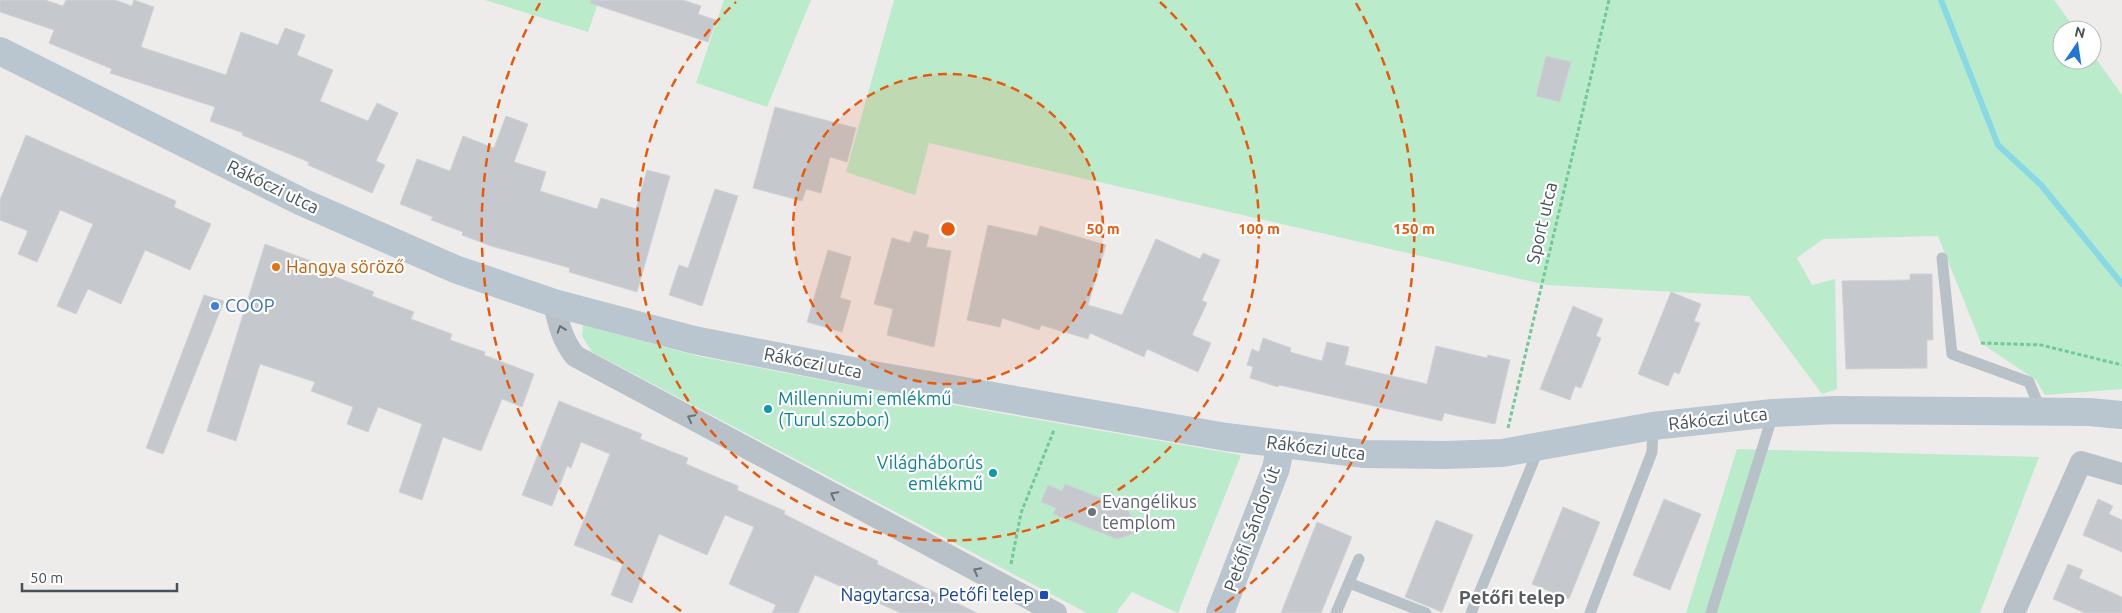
<svg xmlns="http://www.w3.org/2000/svg" width="2122" height="613" font-family="Ubuntu,sans-serif">
	<rect width="100%" height="100%" fill="#eeebeb"/>
	<g fill="#baebca">
		<polygon points="485,0 599,0 588,32"/>
		<polygon points="724,0 811,0 767,107 696,83"/>
		<polygon points="894,0 2054,0 2076,30 2062,30 2062,60 2092,60 2092,53 2122,95 2122,389 2045,395 2036,380 1981,343 1938,236 1823,239 1797,258 1812,285 1835,279 1837,389 1822,394 1749,296 1547,285 929,143 915,195 846,172"/>
		<polygon points="583,325 697,356 970,408 1241,455 1178,613 1132,592 1116,613 1087,613 592,352 582,336"/>
		<polygon points="1737,449 2039,457 1980,613 1686,613"/>
	</g>
	<g fill="none" stroke-linecap="round" stroke-linejoin="round">
		<polyline stroke="#89d8e6" stroke-width="6" points="1941,0 1998,145 2041,185 2122,284"/>
	</g>
	<g fill="#c5c9ce" stroke="#cfd2d7">
		<polygon points="0,0 45,0 63,6 66,0 115,0 132,6 134,0 154,7 141,47 226,75 241,32 278,45 285,28 305,35 297,55 333,70 320,101 368,121 377,103 398,113 376,161 385,165 372,193 308,165 309,162 242,135 243,133 210,121 215,107 110,73 112,69 49,43 54,30 0,12"/>
		<polygon points="591,0 683,0 701,6 698,14 716,20 708,42 590,3"/>
		<polygon points="1546,56 1571,62 1560,102 1536,96"/>
		<polygon points="775,107 856,128 847,162 830,157 821,193 806,189 802,201 753,188"/>
		<polygon points="506,116 528,124 514,162 546,172 540,191 597,209 601,198 636,209 647,170 670,176 637,292 569,272 570,268 491,246 462,235 463,232 431,220 433,217 400,204 417,159 450,171 463,136 494,148"/>
		<polygon points="26,135 176,201 174,207 211,224 190,270 145,250 121,304 88,289 76,314 57,306 93,224 60,210 37,262 18,254 28,231 0,220 0,200"/>
		<polygon points="715,189 738,196 702,306 669,295 679,265 688,268"/>
		<polygon points="988,225 1037,236 1040,226 1106,245 1088,305 1122,315 1156,239 1200,259 1203,253 1220,260 1202,300 1207,303 1192,335 1211,343 1198,372 1147,349 1144,357 1090,333 1088,339 1041,325 1039,330 1002,318 1000,327 967,320"/>
		<polygon points="914,231 929,235 926,247 951,251 934,347 887,335 893,309 874,304 892,238 910,243"/>
		<polygon points="265,244 335,270 333,276 374,292 372,296 414,312 411,319 452,334 450,340 485,352 484,355 534,374 522,407 502,399 481,451 443,437 422,500 399,492 422,424 378,407 368,432 347,424 353,407 311,391 315,382 260,364 236,441 207,431"/>
		<polygon points="828,250 851,257 840,298 851,301 842,332 807,322"/>
		<polygon points="1910,274 1932,274 1933,340 1927,340 1927,368 1846,369 1842,281 1910,280"/>
		<polygon points="1671,292 1701,304 1694,321 1700,323 1679,374 1674,372 1668,386 1638,374"/>
		<polygon points="204,295 224,301 163,454 146,448"/>
		<polygon points="1573,306 1603,319 1596,336 1601,338 1581,388 1575,386 1570,400 1540,389"/>
		<polygon points="1263,338 1291,348 1290,352 1322,361 1327,342 1349,347 1345,365 1427,384 1436,346 1487,358 1488,355 1510,360 1495,424 1444,413 1442,421 1279,385 1278,387 1250,378 1253,367 1247,365 1252,349 1259,352"/>
		<polygon points="559,401 642,434 640,439 688,458 686,464 738,486 737,490 785,511 784,514 878,561 877,564 977,613 901,613 815,575 798,613 772,613 776,605 729,584 754,527 725,515 707,555 659,534 632,603 611,595 623,564 574,545 610,454 581,442 571,468 567,466 552,506 522,495"/>
		<polygon points="1065,484 1126,508 1137,524 1135,533 1117,539 1053,514 1056,508 1041,502 1048,485 1062,491"/>
		<polygon points="1664,499 1701,514 1670,590 1633,575"/>
		<polygon points="2098,499 2113,506 2109,514 2122,520 2122,552 2083,535"/>
		<polygon points="1563,507 1600,522 1569,599 1532,584"/>
		<polygon points="1436,520 1473,535 1442,612 1405,597"/>
		<polygon points="1317,522 1352,537 1321,613 1281,613"/>
		<polygon points="2068,564 2083,570 2079,578 2122,597 2122,613 2085,613 2053,599"/>
	</g>
	<g fill="none" stroke-linecap="round" stroke-linejoin="round">
		<g stroke="#74c799" stroke-width="3" stroke-dasharray="4 2.5" stroke-linecap="butt">
			<polyline points="1981,343 2041,345 2122,365"/>
			<polyline points="1508,428 1609,0"/>
			<polyline points="1011,564 1021,513 1054,430"/>
		</g>
		<g stroke="#b7c1c7" stroke-width="11">
			<polyline points="1942,258 1952,354 2029,382 2041,411"/>
			<polyline points="1349,583 1426,613"/>
			<polyline points="1336,613 1359,559"/>
			<polyline points="1471,613 1539,448"/>
			<polyline points="1590,613 1652,452 1653,426"/>
			<polyline points="1711,613 1773,414"/>
		</g>
		<g stroke="#b7c1c7" stroke-width="22">
			<path d="M554,303C558,322 562,340 575,356L1056,613"/>
			<polyline points="2014,613 2081,462 2122,474"/>
		</g>
		<g stroke="#b9c5cf" stroke-width="28">
			<polyline points="0,51 302,202 455,269 554,303 694,340 878,376 1226,437 1365,454 1446,455 1502,453 1653,426 1773,413 1835,410 2089,412 2122,415"/>
			<polyline points="1220,613 1276,468 1281,444"/>
		</g>
	</g>
	<defs><path id="oneway-chevron" d="M-2-3.5L2.5 0L-2 3.5" fill="none" stroke-width="1.6" stroke-linecap="round" stroke-linejoin="round" transform="scale(1.25)"/></defs>
	<g stroke="#677279">
		<use href="#oneway-chevron" transform="translate(561 329) rotate(-109)"/>
		<use href="#oneway-chevron" transform="translate(691 418) rotate(-152)"/>
		<use href="#oneway-chevron" transform="translate(834 495) rotate(-152)"/>
		<use href="#oneway-chevron" transform="translate(977 571) rotate(-152)"/>
	</g>
	<circle cx="948" cy="229" r="155" fill="#e8590c" fill-opacity=".12"/>
	<g fill="none" stroke="#e8590c" stroke-width="2.5" stroke-dasharray="9 6">
		<circle cx="948" cy="229" r="155"/>
		<path d="M1160 2A311 311 0 1 1 736 2"/>
		<path d="M681 611A466 466 0 0 1 540 3M1356 3A466 466 0 0 1 1215 611"/>
	</g>
	<circle fill="#e8710a" stroke="#fff" stroke-width="2" cx="276" cy="267" r="5"/>
	<circle fill="#3f7fe0" stroke="#fff" stroke-width="2" cx="215" cy="306" r="5"/>
	<g fill="#0f9aa8" stroke="#fff" stroke-width="2">
		<circle cx="768" cy="409" r="5"/>
		<circle cx="993" cy="473" r="5"/>
	</g>
	<circle fill="#6b7280" stroke="#fff" stroke-width="2" cx="1092" cy="512" r="5"/>
	<rect fill="#1a4fb4" stroke="#fff" stroke-width="2" x="1039" y="590" width="10" height="10" rx="2.5"/>
	<g text-anchor="middle" stroke-width="4.5" stroke-linejoin="round" paint-order="stroke">
		<g font-size="18" fill="#455057" stroke="#fff">
			<text transform="translate(273 187) rotate(26)" y="6">Rákóczi utca</text>
			<text transform="translate(1542 223) rotate(-77)" y="6">Sport utca</text>
			<text transform="translate(813 363) rotate(11)" y="6">Rákóczi utca</text>
			<text transform="translate(1718 419) rotate(-6)" y="6">Rákóczi utca</text>
			<text transform="translate(1316 448) rotate(7)" y="6">Rákóczi utca</text>
			<text transform="translate(1252 529) rotate(-70)" y="6">Petőfi Sándor út</text>
		</g>
		<g font-size="18" fill="#c56008" stroke="#fff" text-anchor="start">
			<text x="286" y="273">Hangya söröző</text>
		</g>
		<g font-size="18" fill="#366cbe" stroke="#fff" text-anchor="start">
			<text x="225" y="312">COOP</text>
		</g>
		<g font-size="18" fill="#0d838f" stroke="#fff" text-anchor="start">
			<text x="778" y="405">Millenniumi emlékmű<tspan x="778" dy="21">(Turul szobor)</tspan></text>
			<text x="983" y="469" text-anchor="end">Világháborús<tspan x="983" dy="21">emlékmű</tspan></text>
		</g>
		<g font-size="18" fill="#5b616d" stroke="#fff" text-anchor="start">
			<text x="1102" y="508">Evangélikus<tspan x="1102" dy="21">templom</tspan></text>
		</g>
		<g font-size="18" fill="#164399" stroke="#fff" text-anchor="end">
			<text x="1034" y="601">Nagytarcsa, Petőfi telep</text>
		</g>
		<g font-size="19" font-weight="bold" fill="#585c60" stroke="#fff">
			<text x="1512" y="604">Petőfi telep</text>
		</g>
	</g>
	<circle cx="948" cy="229" r="8" fill="#e8590c" stroke="#fff" stroke-width="2.5"/>
	<g font-size="15" text-anchor="middle" font-weight="bold" fill="#e8590c" stroke="#fff" stroke-width="4.5" stroke-linejoin="round" paint-order="stroke">
		<text x="1103" y="234">50 m</text>
		<text x="1259" y="234">100 m</text>
		<text x="1414" y="234">150 m</text>
	</g>
	<g transform="translate(2077 45) rotate(13)"><circle r="24" fill="#ffffff" stroke="#b5b9bc"/>
	<path d="M0-4L9 19L0 12L-9 19Z" fill="#2178d2"/>
	<text y="-8" font-size="14" font-weight="bold" text-anchor="middle" fill="#455057">N</text>
	</g>
	<path d="M22 583v8h155v-8" fill="none" stroke="#455057" stroke-width="2.5"/>
	<text x="30" y="583" font-size="15" fill="#455057" stroke="#ffffff" stroke-width="4" paint-order="stroke">50 m</text>
</svg>
